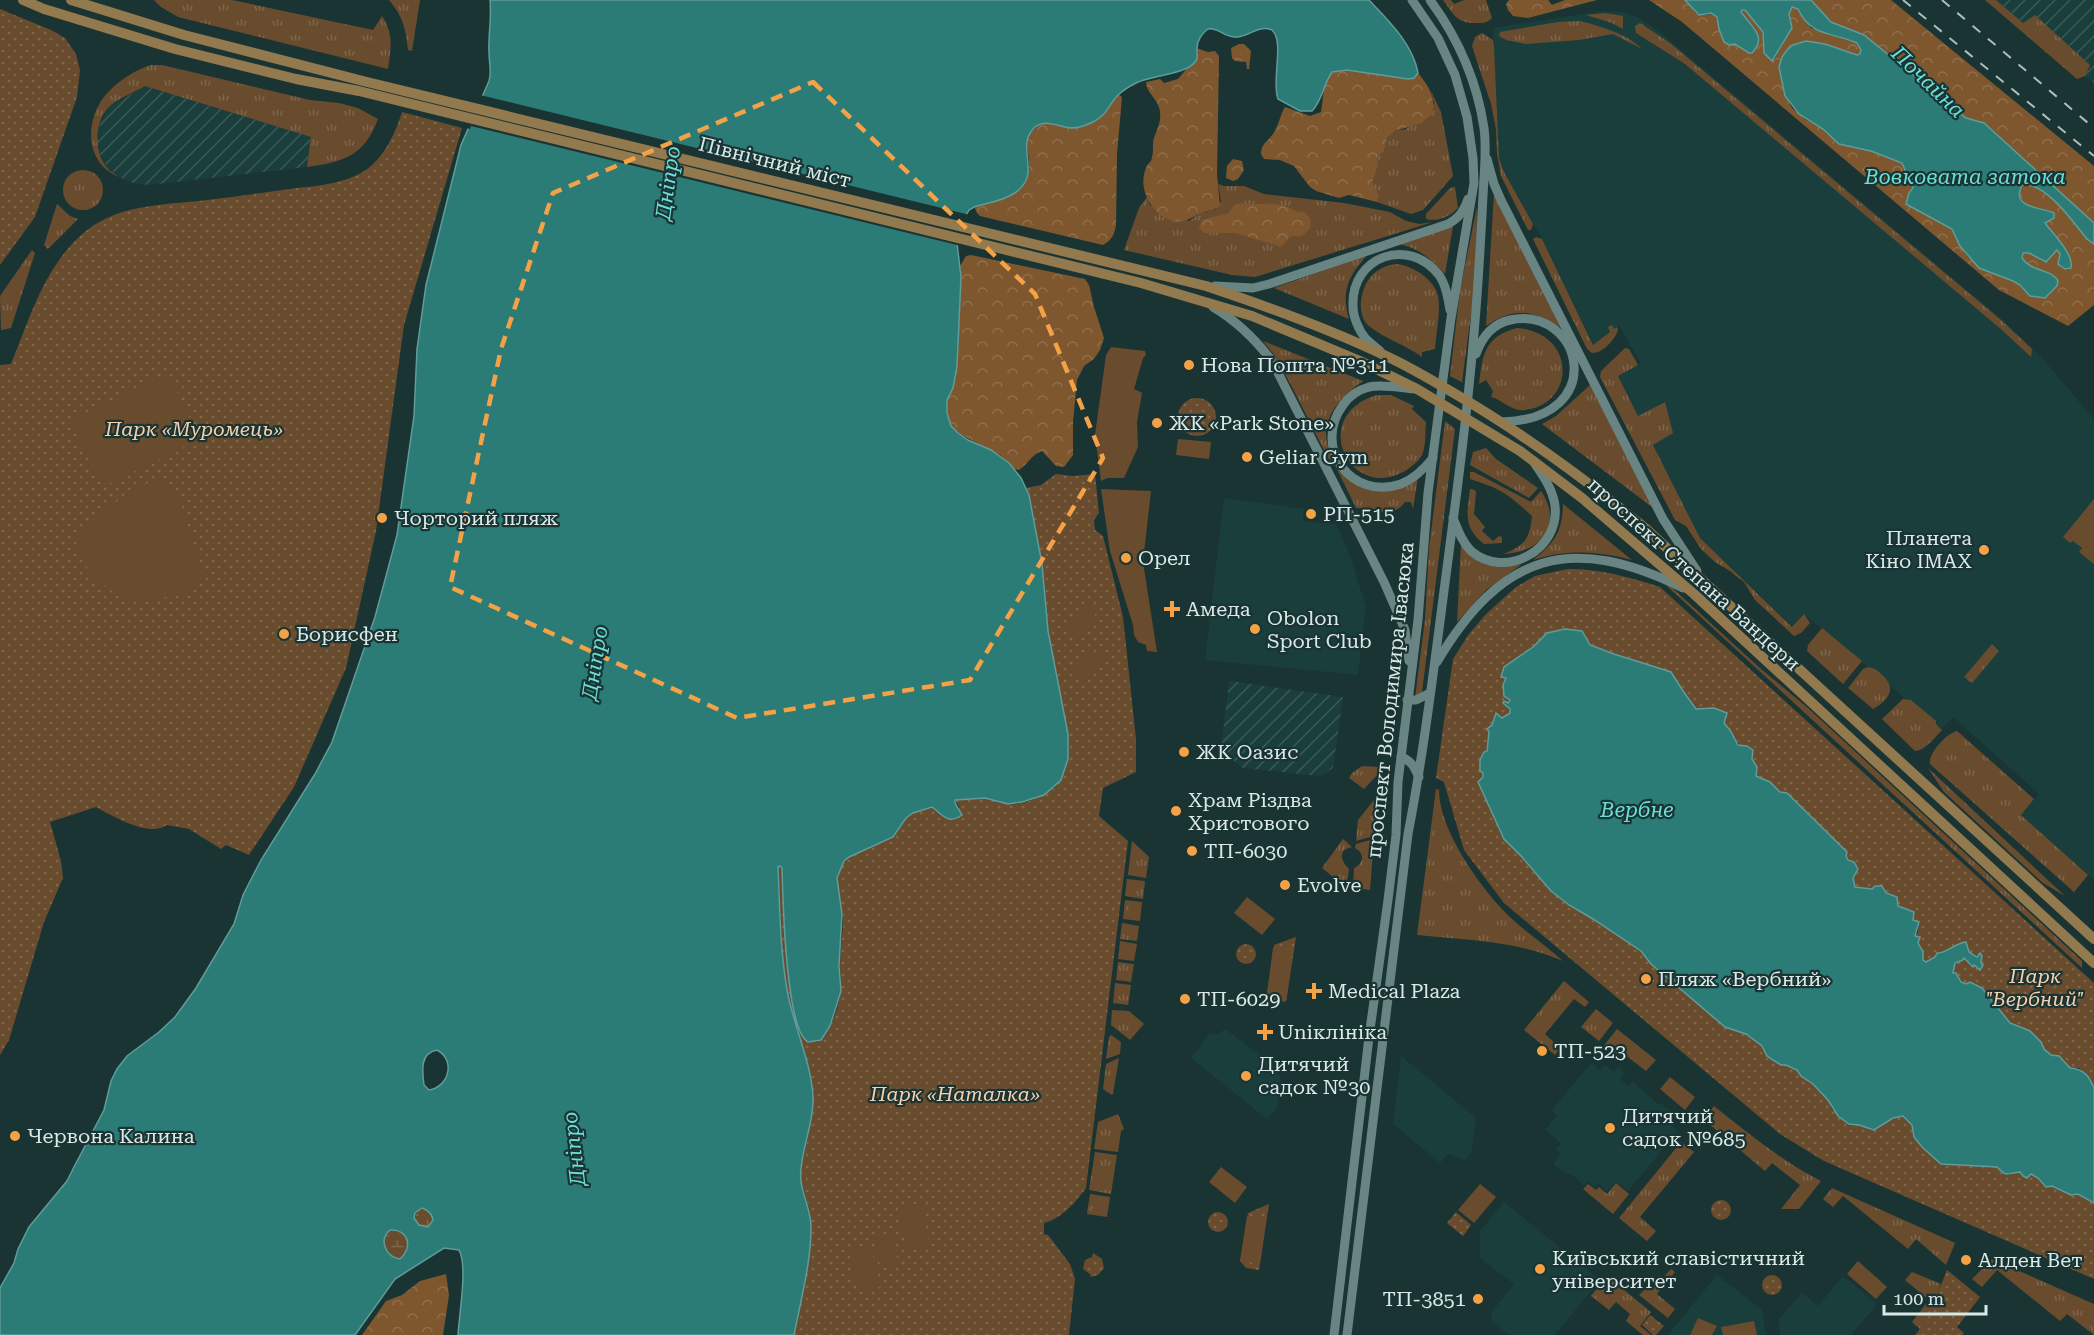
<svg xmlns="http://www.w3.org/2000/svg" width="2094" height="1335" font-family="'Roboto Serif',serif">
	<defs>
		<pattern id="industrial-furrows" width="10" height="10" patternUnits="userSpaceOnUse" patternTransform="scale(1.5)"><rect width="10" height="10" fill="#193e3c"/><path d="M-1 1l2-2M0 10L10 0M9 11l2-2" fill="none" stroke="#3a5a58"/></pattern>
		<pattern id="grass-tufts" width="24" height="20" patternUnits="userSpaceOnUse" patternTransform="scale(1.5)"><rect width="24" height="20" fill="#694c2e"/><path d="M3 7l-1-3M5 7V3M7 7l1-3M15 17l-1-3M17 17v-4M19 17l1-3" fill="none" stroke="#7e664c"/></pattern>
		<pattern id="forest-crowns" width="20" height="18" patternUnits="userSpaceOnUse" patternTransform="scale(1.5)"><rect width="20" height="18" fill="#7e572e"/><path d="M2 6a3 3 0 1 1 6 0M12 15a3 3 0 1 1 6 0" fill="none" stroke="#906f4c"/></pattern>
		<pattern id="wetland-marsh" width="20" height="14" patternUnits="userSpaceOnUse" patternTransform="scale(1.5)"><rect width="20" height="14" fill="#694c2e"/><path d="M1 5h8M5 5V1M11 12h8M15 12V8" fill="none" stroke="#7e664c"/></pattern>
		<pattern id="park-dots" width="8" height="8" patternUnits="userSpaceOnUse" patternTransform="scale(1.5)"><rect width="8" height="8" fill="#694c2e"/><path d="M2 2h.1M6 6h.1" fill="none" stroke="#7e664c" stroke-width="1.8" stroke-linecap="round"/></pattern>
	</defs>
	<rect width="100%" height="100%" fill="#1a3433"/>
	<g fill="#193e3c">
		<polygon points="1601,11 1623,12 1637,17 1657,30 2003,320 2043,359 2094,419 2094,880 2021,815 2039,794 1953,717 1942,729 1804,614 1793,627 1700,538 1653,444 1665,402 1638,416 1618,375 1641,363 1619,326 1594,345 1542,239 1504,172 1499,158 1493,28"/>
		<polygon points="1224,498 1304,509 1303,521 1336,524 1347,548 1366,606 1358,675 1205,660"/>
		<polygon points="1225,1029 1276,1067 1281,1080 1277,1108 1267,1119 1191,1058 1210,1033 1217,1035"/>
		<polygon points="1401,1056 1476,1118 1472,1151 1466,1160 1448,1154 1440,1163 1393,1124"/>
		<polygon points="1591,1063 1600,1070 1605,1064 1614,1072 1618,1067 1625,1073 1620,1079 1628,1086 1632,1081 1658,1104 1660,1103 1670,1111 1665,1117 1678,1131 1628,1191 1616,1181 1607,1191 1598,1184 1595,1188 1587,1181 1584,1185 1570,1173 1568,1175 1553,1164 1561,1154 1556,1149 1561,1143 1545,1130 1557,1116 1551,1111"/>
		<polygon points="1504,1202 1600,1280 1555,1335 1509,1335 1492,1321 1491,1313 1514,1284 1480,1258 1480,1231"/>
		<polygon points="1717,1275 1762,1310 1766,1335 1668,1335"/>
		<polygon points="1843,1276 1877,1304 1851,1335 1780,1335 1778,1320 1802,1293 1818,1306"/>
	</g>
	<g fill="url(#industrial-furrows)">
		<polygon points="1996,0 2094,0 2094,83 2085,76"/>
		<polygon points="145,86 311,137 307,167 149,185 133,183 119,177 106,166 99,152 97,138 100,123 109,107"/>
		<polygon points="1229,681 1343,697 1333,768 1320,776 1243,768 1221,750"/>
	</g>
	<g fill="url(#grass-tufts)">
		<path d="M154,0H232L373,30L382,16C394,35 391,47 388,69L178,17L161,7Z"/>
		<path d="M389,0H420L412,51L408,50C406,30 403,16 389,0Z"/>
		<path d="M1443,0H1451L1454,4L1464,0H1486L1492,18C1488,22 1485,23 1479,23C1457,24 1455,16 1443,0Z"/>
		<polygon points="1985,0 1996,0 2023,23 2035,15 2090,65 2085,76 2077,79"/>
		<polygon points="1605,13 1623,16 1623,29 1612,23 1586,15"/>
		<path d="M1579,21C1598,25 1629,35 1642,49L1613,34L1579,40L1526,44L1506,40L1499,36L1500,32L1558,22Z"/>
		<polygon points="1640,23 1670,43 2001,320 2032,349 2031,357 2002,330 1685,64 1636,33 1635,26"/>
		<polygon points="1482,33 1493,40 1494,46 1499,158 1504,172 1533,224 1531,230 1528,230 1501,176 1497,154 1496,129 1491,104 1472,46 1475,37"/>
		<path d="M151,65H162L310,100L339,103L358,108L378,119C364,156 344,162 307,167L311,137L145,86C135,92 115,100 108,108C95,122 94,149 105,165C108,170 115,174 119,177C89,165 84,130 100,103C110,86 132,71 151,65Z"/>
		<path d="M1431,91L1441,112L1453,176L1423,210L1411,214L1377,202C1379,193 1373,191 1372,183C1370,174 1379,168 1377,158L1384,151L1387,138L1395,131L1406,129L1434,103Z"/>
		<circle cx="83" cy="190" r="20"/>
		<polygon points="1218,184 1224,186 1244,186 1264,194 1344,203 1390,212 1406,221 1419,224 1433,222 1255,277 1232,275 1124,250 1139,208 1147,197 1150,205 1189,221 1200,213 1216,209 1221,201"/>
		<path d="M1455,187L1458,208C1449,217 1438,222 1426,219V214L1450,188Z"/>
		<path d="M1494,193L1566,332C1539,311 1515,305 1486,326Z"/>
		<polygon points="57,204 70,216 78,219 48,249 44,245"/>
		<polygon points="1477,207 1476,276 1462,382 1450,376 1460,290"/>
		<path d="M1453,226L1445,274C1431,259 1419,248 1399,244Z"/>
		<path d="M1536,237L1542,239L1593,345L1610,332L1608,327L1612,325L1614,329L1617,327L1618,329C1616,339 1603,353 1592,353L1587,349L1533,239Z"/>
		<polygon points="32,250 35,253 11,328 1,330 0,296"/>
		<path d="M1367,255C1348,277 1341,291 1349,319L1274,288Z"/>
		<path d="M1398,264C1414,267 1434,279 1438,296C1441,312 1436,333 1435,349L1422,352V357C1406,345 1385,339 1369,326C1357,316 1360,294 1367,282C1374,270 1385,265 1398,264Z"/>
		<path d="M1517,328C1578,333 1575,405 1525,410C1512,412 1503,400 1491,397L1493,391L1486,380L1479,384C1483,354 1484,337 1517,328Z"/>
		<path d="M1263,341L1363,381C1345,394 1327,410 1326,434C1326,443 1331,452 1332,462L1328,458L1292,387L1275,356Z"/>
		<polygon points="1625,348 1629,349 1638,365 1618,376 1638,416 1665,402 1673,433 1653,445 1700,538 1792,627 1804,614 1810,623 1801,633 1794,636 1755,600 1744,582 1730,571 1715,562 1701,549 1686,526 1675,520 1600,377 1601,371"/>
		<polygon points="1590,385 1656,510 1542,424 1556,416"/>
		<path d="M1377,395H1391L1414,406L1412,409L1426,422C1425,432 1426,446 1422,455C1418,462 1408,470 1401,473C1348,499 1309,415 1377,395Z"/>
		<polygon points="1445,421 1455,429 1422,692 1415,698 1425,619 1429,548"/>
		<polygon points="1486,448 1496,459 1538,488 1529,498 1470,465 1473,452"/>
		<path d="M1335,465C1367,499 1378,489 1418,477L1413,509L1411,502H1405C1391,521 1373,507 1356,508Z"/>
		<path d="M1470,472H1474L1531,502L1541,491C1564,525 1540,553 1503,554C1524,546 1530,539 1532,516C1507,493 1501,489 1470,479Z"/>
		<path d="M1470,489L1475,490L1476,493L1474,514L1485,527L1482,531L1493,541L1499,536L1502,537V543L1484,544C1463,527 1467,514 1470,489Z"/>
		<path d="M1563,504L1632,560C1597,551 1567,549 1533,560C1555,542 1562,533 1563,504Z"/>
		<polygon points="1461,543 1473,557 1510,566 1522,564 1486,590 1457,622"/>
		<polygon points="1668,584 1761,669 1808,708 2082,961 2082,968 1667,586"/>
		<polygon points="1822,628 1862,661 1843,684 1807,651 1808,645"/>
		<polygon points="1992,644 1999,651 1972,683 1964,677"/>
		<path d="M1868,667C1874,668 1877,670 1881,674C1898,688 1889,700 1873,709L1848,688L1863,669Z"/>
		<path d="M1903,699L1911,700L1936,721V724L1942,730C1934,738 1926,750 1915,751L1882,719Z"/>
		<path d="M1957,731L2034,799L2021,815L2088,875L2074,892L1930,764C1928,753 1947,733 1957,731Z"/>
		<polygon points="1362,766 1379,767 1379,773 1364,789 1349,778 1352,773"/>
		<polygon points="1928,768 2065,896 2043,883 1944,792"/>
		<path d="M1436,789L1439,790C1439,828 1475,879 1500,907C1518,927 1543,943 1563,961C1518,941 1466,940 1417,935Z"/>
		<polygon points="1378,795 1374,836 1356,841 1358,820"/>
		<path d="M1343,839L1352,847C1337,850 1341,861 1349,869L1347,883L1343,885L1322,868Z"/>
		<path d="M1374,839L1370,890L1353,888L1354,868C1364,864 1365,853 1355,848L1356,844Z"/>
		<polygon points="1132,841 1149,857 1146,878 1128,875"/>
		<polygon points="1127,879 1145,881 1143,899 1125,896"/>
		<polygon points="1125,900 1142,902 1140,921 1123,919"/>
		<polygon points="1122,923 1139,926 1137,941 1120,939"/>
		<polygon points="1120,941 1137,944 1134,961 1118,959"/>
		<polygon points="1118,962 1134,964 1131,982 1116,980"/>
		<polygon points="1564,981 1589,1002 1585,1007 1574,999 1545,1034 1560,1048 1555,1055 1524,1030"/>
		<polygon points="1115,983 1131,985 1128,1005 1113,1003"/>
		<polygon points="1596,1009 1613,1023 1599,1041 1581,1027"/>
		<polygon points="1112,1010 1129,1011 1144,1024 1130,1040 1111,1025"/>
		<polygon points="1111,1035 1121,1042 1120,1054 1106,1059 1109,1037"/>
		<polygon points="1119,1058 1113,1094 1112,1095 1103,1089 1106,1064"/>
		<path d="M1714,1106C1749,1134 1782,1161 1821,1181L1799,1209H1781L1800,1185L1772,1163L1765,1171L1703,1119Z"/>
		<polygon points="1118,1114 1124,1129 1121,1131 1118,1152 1094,1149 1098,1122"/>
		<polygon points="1681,1142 1694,1152 1640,1217 1656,1231 1647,1241 1619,1218"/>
		<polygon points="1095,1152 1117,1155 1111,1194 1089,1190"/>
		<polygon points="1616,1183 1629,1194 1613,1214 1583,1189 1588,1184 1596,1190 1599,1187 1607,1194"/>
		<polygon points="1832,1188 1955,1243 1946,1265 1916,1239 1908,1249 1843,1196 1833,1207 1823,1199"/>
		<polygon points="1090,1194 1110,1197 1107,1217 1087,1214"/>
		<polygon points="1992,1259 2094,1304 2094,1335 2067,1314 2060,1321 1997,1270 1982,1287 1972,1279"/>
		<polygon points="1671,1269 1675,1272 1657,1294 1675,1309 1668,1318 1639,1295 1644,1290 1655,1287"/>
		<polygon points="1912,1272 1941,1284 1922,1335 1915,1335 1920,1329 1912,1322 1929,1300 1905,1280"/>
		<polygon points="1607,1276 1651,1312 1640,1326 1651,1335 1643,1335 1626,1321 1630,1314 1616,1302 1609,1310 1591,1296"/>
	</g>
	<g fill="url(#forest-crowns)">
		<polygon points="1509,0 1548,0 1552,5 1565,0 1597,0 1528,18 1513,16 1508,10 1506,4"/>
		<path d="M1649,0H1685L1696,13L1701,15L1714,14C1723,24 1716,35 1729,45C1738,43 1743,47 1749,53L1755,28L1741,12L1744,9C1757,23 1765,27 1764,48L1774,60L1792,28L1789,14L1792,7L1798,9L1811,28L1857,43L1861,50L1860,54L1857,55C1836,50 1814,35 1793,45L1779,67L1785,96L1792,108L1805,119L1823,129L1839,144L1871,151L1902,163L1914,188L1906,204L1952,229L1960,246L1969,258L2020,285L2030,296L2045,297L2052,291L2050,274L2030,267L2022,258L2023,253H2029L2044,262L2048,261L2056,250L2060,254L2058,261L2061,267L2068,270L2072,263L2055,235L2045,225V222L2054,218L2051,211C2037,208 2012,207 2022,185C2045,182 2074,223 2087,239L2094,244V305L2068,326L1999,290L1682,22Z"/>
		<polygon points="1811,0 1891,0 2094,166 2094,223 1984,123 1966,118 1864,35 1832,22"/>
		<polygon points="1239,44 1244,44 1251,51 1249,69 1247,69 1246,62 1235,61 1232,58 1231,48"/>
		<path d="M1196,48L1208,52L1215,51L1219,56L1217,175L1220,206C1214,211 1206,210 1199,214C1189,219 1184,223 1173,221C1152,215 1137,189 1146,168C1147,164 1152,162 1152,157C1154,150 1152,144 1154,138C1156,132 1159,126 1160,120C1163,100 1146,95 1146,82L1160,79L1164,83L1178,79L1189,66L1194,63L1198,54Z"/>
		<path d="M1337,70C1363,69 1388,78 1414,78L1418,73C1429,87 1436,96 1432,114L1421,123L1395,131L1387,138L1384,151L1377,158L1378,165L1372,182L1379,196L1377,202L1349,195L1339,198L1316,191L1310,187L1294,166L1280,160L1264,159L1261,154C1261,144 1268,141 1273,134C1279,125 1280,115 1285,107L1310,116L1321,112C1324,98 1322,75 1337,70Z"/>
		<path d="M1118,94L1122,97L1117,154L1116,225C1114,235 1112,240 1103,245L980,216L977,213L974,206C1000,200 1024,198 1029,167C1030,158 1026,147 1027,138C1049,106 1063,138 1094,122C1106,116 1111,104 1118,94Z"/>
		<polygon points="1233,159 1242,161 1244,170 1238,179 1233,181 1226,178 1227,166"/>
		<path d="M1241,203C1255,206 1269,202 1281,205C1291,207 1294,213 1305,212L1311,220L1310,228L1302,236H1291L1281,247L1236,233H1204L1199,228L1202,220L1229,213L1234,205Z"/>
		<path d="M971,255L1085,279L1089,285L1094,307L1104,338L1100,350L1094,359L1084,366L1077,380L1073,422V455L1064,467L1056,466L1042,451C1032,454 1028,464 1019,470L1014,469L1000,455L958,433L951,426L947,413V399L953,388L957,366L961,277L960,266L966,256Z"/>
		<polygon points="446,1274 449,1295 443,1335 362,1335 386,1301 402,1295 420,1281"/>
	</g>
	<g fill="url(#wetland-marsh)">
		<circle cx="424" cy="1218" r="9"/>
		<path d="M390,1230C409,1229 413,1248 400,1259C386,1257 378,1240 390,1230Z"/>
	</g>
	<g fill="url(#park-dots)">
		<polygon points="0,9 51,30 65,38 76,54 80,70 77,97 35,217 0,265"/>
		<path d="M402,112L462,128L404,325L376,531L346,668L294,787L249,855L226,845L221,849L189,829L167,825C149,838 113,816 96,807L50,822L61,861L63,878L44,922L9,1040L0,1055V365L11,364C29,320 43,271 79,237C113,204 163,205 207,200C237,197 267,192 297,188C317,186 337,184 355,176C381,165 394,137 402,112Z"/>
		<circle cx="1197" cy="417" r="19"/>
		<path d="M1056,474L1073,476L1095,474L1099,513L1094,520L1095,530L1103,536L1123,617L1136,739V772L1103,788L1099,816L1128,841L1086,1188C1076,1202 1061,1219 1044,1223V1234L1048,1235L1070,1264L1075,1279L1069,1335H794L810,1243L809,1209L801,1181L800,1170L808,1137L811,1081L788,995L783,961L778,867L780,866L782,868L786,961L791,994L817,1042C831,1034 840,1003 841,988C841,980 840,973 840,965C840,949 843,934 843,918C842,897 829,874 849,857L893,837L906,818L913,813L927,807L960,808L955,800C967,798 981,797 993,799C998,800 1003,803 1007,804C1023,806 1045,796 1056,786L1068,734L1048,631L1042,564L1026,488L1041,485Z"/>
		<path d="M1568,569C1601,569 1629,577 1660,587L2094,983V1088L2091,1081L2079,1068H2070L2059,1056L2051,1055L2044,1049L2041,1042L2030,1031L2010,1023L1982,988L1962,982L1956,973H1953L1955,963L1963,960L1964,958L1970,965L1973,964L1980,970L1981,963L1979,956L1969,952L1966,942C1955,943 1947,953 1937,953L1935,957L1926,962L1923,960V952L1918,943L1920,937L1915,936L1918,933L1919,922L1913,920L1914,912L1898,906L1894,896L1885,893L1882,886H1875L1872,889L1862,887H1855L1852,878L1854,874L1846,856L1847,852L1770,782L1756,776L1741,747L1714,708L1696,709L1683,691L1671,672C1630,659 1589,644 1547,633L1533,647L1504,667L1502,677L1506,678L1510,700L1508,707L1510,713L1502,718L1496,713C1490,725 1489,738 1486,751L1484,752L1480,760V771L1483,773L1480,788L1489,802L1498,828L1504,839L1522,857L1551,891L1569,905L1593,919L1641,951L1651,964L1725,1027L1746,1034L1762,1046L1767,1055L1773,1060L1781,1065H1786L1797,1070L1801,1076L1813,1084L1828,1100L1832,1109L1849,1124L1859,1125L1874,1130L1893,1118L1903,1116L1912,1125L1914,1137L1922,1147L1941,1164L1997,1167L2008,1175L2016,1172L2031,1173L2056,1189L2078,1194L2094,1203V1279L1824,1161L1780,1134L1504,903L1464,850L1444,782L1436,778L1453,659L1469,634L1486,614L1516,587L1535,576Z"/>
		<polygon points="1296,937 1286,1002 1273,1000 1267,995 1274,945"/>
		<circle cx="1246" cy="954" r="10"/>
		<circle cx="1721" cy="1210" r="10"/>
		<polygon points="1269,1204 1259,1270 1246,1268 1240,1261 1248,1213"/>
		<circle cx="1218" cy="1222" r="10"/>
		<polygon points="1456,1212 1471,1225 1463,1236 1447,1223"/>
		<polygon points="1093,1253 1102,1259 1104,1268 1098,1275 1091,1277 1090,1274 1083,1269 1085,1260 1092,1257"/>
		<polygon points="1947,1270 1980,1297 1957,1327 1964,1333 1962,1335 1921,1335"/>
		<circle cx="1772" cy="1285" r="10"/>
		<polygon points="1650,1315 1664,1326 1656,1335 1653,1335 1642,1325"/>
	</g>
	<g fill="#694c2e">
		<polygon points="1111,347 1145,351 1146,355 1143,358 1134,389 1142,393 1137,422 1138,447 1124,478 1107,478 1101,481 1095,435 1106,355"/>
		<polygon points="168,373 200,439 103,487 70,421"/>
		<polygon points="1178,439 1211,442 1209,459 1176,455"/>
		<polygon points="160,477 173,487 185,516 203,577 186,592 149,601 121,598 94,577 78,554 75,533 128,493"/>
		<polygon points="1101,489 1151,491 1143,562 1157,652 1147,651 1146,645 1138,642 1134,635 1133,625 1110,551"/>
		<polygon points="2094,499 2094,564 2079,552 2082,548 2073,541 2070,543 2063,537"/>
		<polygon points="1084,603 1097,612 1080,638 1066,629"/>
		<polygon points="1088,648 1103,657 1086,683 1071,673"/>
		<polygon points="1247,897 1275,919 1262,935 1234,913"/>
		<polygon points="1273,948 1293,951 1287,996 1267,993"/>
		<polygon points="1617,1029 1656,1060 1646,1071 1620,1051 1614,1057 1602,1048"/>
		<polygon points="1670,1077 1695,1097 1685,1110 1660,1089"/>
		<polygon points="1221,1167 1247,1187 1235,1203 1209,1182"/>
		<polygon points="1480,1184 1496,1197 1474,1223 1458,1210"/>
		<polygon points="921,1203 929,1245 906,1249 898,1207"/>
		<polygon points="1247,1216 1266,1219 1260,1264 1240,1261"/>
		<polygon points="892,1234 898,1263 880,1266 875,1237"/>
		<polygon points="871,1245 880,1287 857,1291 849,1250"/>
		<polygon points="1858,1261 1887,1287 1876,1299 1847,1274"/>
		<polygon points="1698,1318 1717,1326 1712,1335 1690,1335"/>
		<polygon points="1754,1321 1757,1335 1723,1335 1721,1327"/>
	</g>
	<g fill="#2b7b77" stroke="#609c99" stroke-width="1.5" fill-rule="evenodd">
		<path d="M490,0H1369C1388,20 1413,44 1418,73L1414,78L1408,79L1347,70L1332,72C1323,85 1323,99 1312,111H1300L1278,99C1271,80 1285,42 1272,30C1257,24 1249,38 1235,37C1224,37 1218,27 1208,29C1202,33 1197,41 1197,48C1196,53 1199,56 1196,61C1186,75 1151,75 1136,83C1130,86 1122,91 1117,96C1109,105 1106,116 1093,122C1087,125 1078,128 1071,128C1058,127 1044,117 1033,129C1015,149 1044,175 1013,194C1002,201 987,203 974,207L969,210L962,223L957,243L961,277L957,366L953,388L947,400V413L951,426L958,433L968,440L991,450L1009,463L1021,478L1029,495L1042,564L1048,631L1068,734V759L1061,780L1044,795L1022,802L1008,804L985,798L955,800V803L962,815C948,825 943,815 932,807L913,813L906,818L893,837L849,857L844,861L837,878L842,914L839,966L841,991L830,1026L821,1040L808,1042C785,1029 783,897 782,868L780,866L778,867C780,910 780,953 788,995C795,1029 811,1062 813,1097C814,1122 803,1144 801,1169C798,1188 811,1207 811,1227C811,1263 801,1299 794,1335H458C459,1315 468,1266 459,1250L444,1248L395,1279L355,1335H0V1288L14,1263L18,1249L29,1227L67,1181L74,1167L104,1110L111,1081L117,1069L127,1056L159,1032L175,1017L196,988L234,924L243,895L261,860L315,774L332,742L375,617L397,535L414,416L417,349L426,285L461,145L489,81C492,71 489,63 489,53C488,35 492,18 490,0ZM437,1050C456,1060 449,1087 429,1090L424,1085C422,1070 420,1053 437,1050ZM422,1208C428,1210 432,1213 433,1220L428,1227L419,1225L414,1218L415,1213ZM390,1230C409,1229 413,1248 400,1259C386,1257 378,1240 390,1230Z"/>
		<path d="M1685,0H1811L1831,22L1864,35L1966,118L1984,123L2094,223V244L2087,239C2074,223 2045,181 2022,185C2010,209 2042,207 2054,213V218L2045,223C2053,234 2074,254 2071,268L2065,269L2058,264L2060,254L2057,250L2046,262L2029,253H2023L2022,258C2031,272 2050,268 2058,281L2057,286L2045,298L2030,296L2020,285L2013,281L1979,268L1960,246L1952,229L1906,204L1909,193L1913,188L1902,163L1871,151L1839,144L1823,129L1799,114L1785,96L1779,67L1782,57L1787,50L1793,45L1806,41L1825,44L1857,55L1860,54L1861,50L1857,43C1832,32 1811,37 1798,9L1792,7L1789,14L1792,28L1772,61L1764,53L1763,32L1745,10H1742L1741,12C1751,26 1768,37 1752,53H1749L1735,44L1729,45L1724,42L1719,29L1717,17L1711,13L1699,15Z"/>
		<path d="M1565,629L1582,631L1590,645L1614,654L1671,672L1683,691L1696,709L1714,708L1727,713L1724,723L1730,730L1738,745L1747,746L1753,750L1752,759L1757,767L1756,776L1770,782L1780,792L1787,793L1847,852L1846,856L1848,860L1854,862L1858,869L1853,878L1855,887L1872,889L1875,886H1882L1886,893L1897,897L1898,906L1914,912L1913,920L1919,922L1915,936L1920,937L1918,943L1923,952V960L1926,962L1935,957L1937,953C1946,954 1955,943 1966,942L1969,952L1977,957L1980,953L1982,956L1981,963L1983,965L1980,970L1974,965L1973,967L1964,958L1963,960L1955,963L1953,973H1956L1961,982L1966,984L1970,982L1982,988L2010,1023L2030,1031L2041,1042L2044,1049L2051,1055L2059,1056L2070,1068C2084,1069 2089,1076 2094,1088V1203L2078,1194L2071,1195L2052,1186L2046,1187L2038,1178L2031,1174L2027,1178L2023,1176L2020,1172C2006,1173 2008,1178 1997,1167L1941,1164L1922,1147L1914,1137L1912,1125L1903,1116L1893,1118L1874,1130L1859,1125L1849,1124L1838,1116L1828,1100L1813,1084L1801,1076L1797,1070L1786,1065H1781L1773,1060L1767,1056L1762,1046L1746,1034L1725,1027L1651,964L1641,951L1593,919L1569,905L1551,891L1522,857L1504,839L1478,782L1483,777V773L1480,771V760L1484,752L1487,751L1489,732L1487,729L1492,725L1496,713L1502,718L1510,713V709L1503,703L1504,701L1508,703L1510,700L1504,696L1503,685L1506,678L1501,677L1504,667L1533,647L1547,633Z"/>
	</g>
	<polygon fill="#1a3433" points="480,95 970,215 965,224 961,246 471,126 470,129 466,128"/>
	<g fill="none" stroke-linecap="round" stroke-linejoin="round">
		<g stroke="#698583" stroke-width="9">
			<polyline points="1487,159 1494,184 1501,200 1663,519 1697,571"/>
			<path d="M1215,286L1253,288L1269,284L1448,224C1459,218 1464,211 1468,199"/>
			<path d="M1213,307C1237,321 1255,339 1272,361L1384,582L1405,630L1409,661"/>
			<path d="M1380,351C1376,347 1371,344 1366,339C1359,331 1353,317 1353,306C1351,256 1409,236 1439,275C1446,285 1448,298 1450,310"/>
			<path d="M1476,354C1482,337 1492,324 1510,320C1582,305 1611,419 1502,422"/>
			<path d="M1415,389C1400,388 1383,384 1369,387C1358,390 1349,396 1343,405C1312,447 1351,501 1401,484C1414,479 1424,469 1433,458"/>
			<path d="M1453,518C1458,530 1462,542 1471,551C1505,580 1560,550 1555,506C1553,490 1544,477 1535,464"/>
			<path d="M1437,662C1501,554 1570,532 1683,588"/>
			<polyline points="1407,700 1416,700 1430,693"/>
			<path d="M1401,757C1412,761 1414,767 1419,777"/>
			<polyline points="1334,1335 1369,1037 1388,900 1396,835 1398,782 1418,620 1428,493 1451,318 1474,183 1473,158 1467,117 1455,75 1438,38 1412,0"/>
			<path d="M1347,1335L1408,834C1424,751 1434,667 1445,583C1457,492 1469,401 1476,309C1479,271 1481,234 1483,196C1484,174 1487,150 1484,128C1477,81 1458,38 1430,0"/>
		</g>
		<g stroke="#93794e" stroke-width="10">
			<polyline points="23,0 44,9 175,49 296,79 359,91 1141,283 1252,316 1360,361 1417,389 1520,451 1582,498 1694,594 2094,963"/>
			<path d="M71,0L184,35L367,82L1206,286C1266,306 1327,328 1384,355C1408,366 1430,379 1452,392C1521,432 1584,478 1645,528L2094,939"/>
		</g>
		<g stroke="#adbebd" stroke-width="2" stroke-dasharray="10 10" stroke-linecap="butt">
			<polyline points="1903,0 2094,156"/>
			<polyline points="1942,0 2094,128"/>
		</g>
	</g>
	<path fill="none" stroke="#f5a246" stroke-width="4.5" stroke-dasharray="12 8" stroke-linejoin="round" d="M813,82L1035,294L1103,458L970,680L737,718L450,587L501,349L553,193Z"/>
	<g fill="#f5a246" stroke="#1a3433" stroke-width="2">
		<circle cx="1189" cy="365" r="6"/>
		<circle cx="1157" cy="423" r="6"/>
		<circle cx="1247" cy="457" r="6"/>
		<circle cx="1311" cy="514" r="6"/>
		<circle cx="382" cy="518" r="6"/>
		<circle cx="1984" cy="550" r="6"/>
		<circle cx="1126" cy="558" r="6"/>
		<path d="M1169 600h6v6h6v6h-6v6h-6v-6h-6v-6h6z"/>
		<circle cx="1255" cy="629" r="6"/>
		<circle cx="284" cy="634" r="6"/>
		<circle cx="1184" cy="752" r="6"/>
		<circle cx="1176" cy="811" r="6"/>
		<circle cx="1192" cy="851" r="6"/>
		<circle cx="1285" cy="885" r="6"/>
		<circle cx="1646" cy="979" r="6"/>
		<path d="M1311 982h6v6h6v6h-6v6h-6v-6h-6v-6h6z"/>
		<circle cx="1185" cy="999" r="6"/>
		<path d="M1262 1023h6v6h6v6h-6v6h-6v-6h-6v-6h6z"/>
		<circle cx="1542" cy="1051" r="6"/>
		<circle cx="1246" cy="1076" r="6"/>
		<circle cx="1610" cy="1128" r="6"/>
		<circle cx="15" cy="1136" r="6"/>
		<circle cx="1966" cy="1260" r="6"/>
		<circle cx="1540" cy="1269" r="6"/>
		<circle cx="1478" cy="1299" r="6"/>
	</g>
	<g text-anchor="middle" stroke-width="4.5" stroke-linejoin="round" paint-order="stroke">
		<g font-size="20" fill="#dae9e7" stroke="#1a3433">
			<text transform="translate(775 162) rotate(14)" y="7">Північний міст</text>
			<text transform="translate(1694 574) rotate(42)" y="7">проспект Степана Бандери</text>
			<text transform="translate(1390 700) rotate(-84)" y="7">проспект Володимира Івасюка</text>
		</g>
		<g font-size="20" fill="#dae9e7" stroke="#1a3433" text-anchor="start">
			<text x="1201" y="372">Нова Пошта №311</text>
			<text x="1169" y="430">ЖК «Park Stone»</text>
			<text x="1259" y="464">Geliar Gym</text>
			<text x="1323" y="521">РП-515</text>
			<text x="394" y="525">Чорторий пляж</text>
			<text x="1972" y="545" text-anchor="end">Планета<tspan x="1972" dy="23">Кіно IMAX</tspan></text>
			<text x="1138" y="565">Орел</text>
			<text x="1186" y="616">Амеда</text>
			<text x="1267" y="625">Obolon<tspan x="1267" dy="23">Sport Club</tspan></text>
			<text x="296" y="641">Борисфен</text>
			<text x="1196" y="759">ЖК Оазис</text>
			<text x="1188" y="807">Храм Різдва<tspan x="1188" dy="23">Христового</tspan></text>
			<text x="1204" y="858">ТП-6030</text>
			<text x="1297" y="892">Evolve</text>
			<text x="1658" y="986">Пляж «Вербний»</text>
			<text x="1328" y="998">Medical Plaza</text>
			<text x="1197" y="1006">ТП-6029</text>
			<text x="1278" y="1039">Uniклініка</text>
			<text x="1554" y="1058">ТП-523</text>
			<text x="1258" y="1071">Дитячий<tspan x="1258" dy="23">садок №30</tspan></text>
			<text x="1622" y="1123">Дитячий<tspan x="1622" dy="23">садок №685</tspan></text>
			<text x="27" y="1143">Червона Калина</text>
			<text x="1552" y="1265">Київський славістичний<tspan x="1552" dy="23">університет</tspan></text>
			<text x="1978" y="1267">Алден Вет</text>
			<text x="1466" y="1306" text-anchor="end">ТП-3851</text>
		</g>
		<g font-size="20" font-style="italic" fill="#f6d0ac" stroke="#1a3433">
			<text x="194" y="436">Парк «Муромець»</text>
			<text x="2035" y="983">Парк<tspan x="2035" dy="23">"Вербний"</tspan></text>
			<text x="955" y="1101">Парк «Наталка»</text>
		</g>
		<g font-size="21" font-style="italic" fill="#6adfd8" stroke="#1a3433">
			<text transform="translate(1928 82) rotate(44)" y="7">Почайна</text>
			<text x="1965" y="184">Вовковата затока</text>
			<text transform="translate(668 183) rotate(-82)" y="7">Дніпро</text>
			<text transform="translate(595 663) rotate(-81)" y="7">Дніпро</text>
			<text x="1637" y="817">Вербне</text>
			<text transform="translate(574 1149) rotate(-97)" y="7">Дніпро</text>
		</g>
	</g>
	<path d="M1884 1305v9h102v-9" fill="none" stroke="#dae9e7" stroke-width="3"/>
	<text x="1893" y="1305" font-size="18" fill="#dae9e7" stroke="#1a3433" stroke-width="4.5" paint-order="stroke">100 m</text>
</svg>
